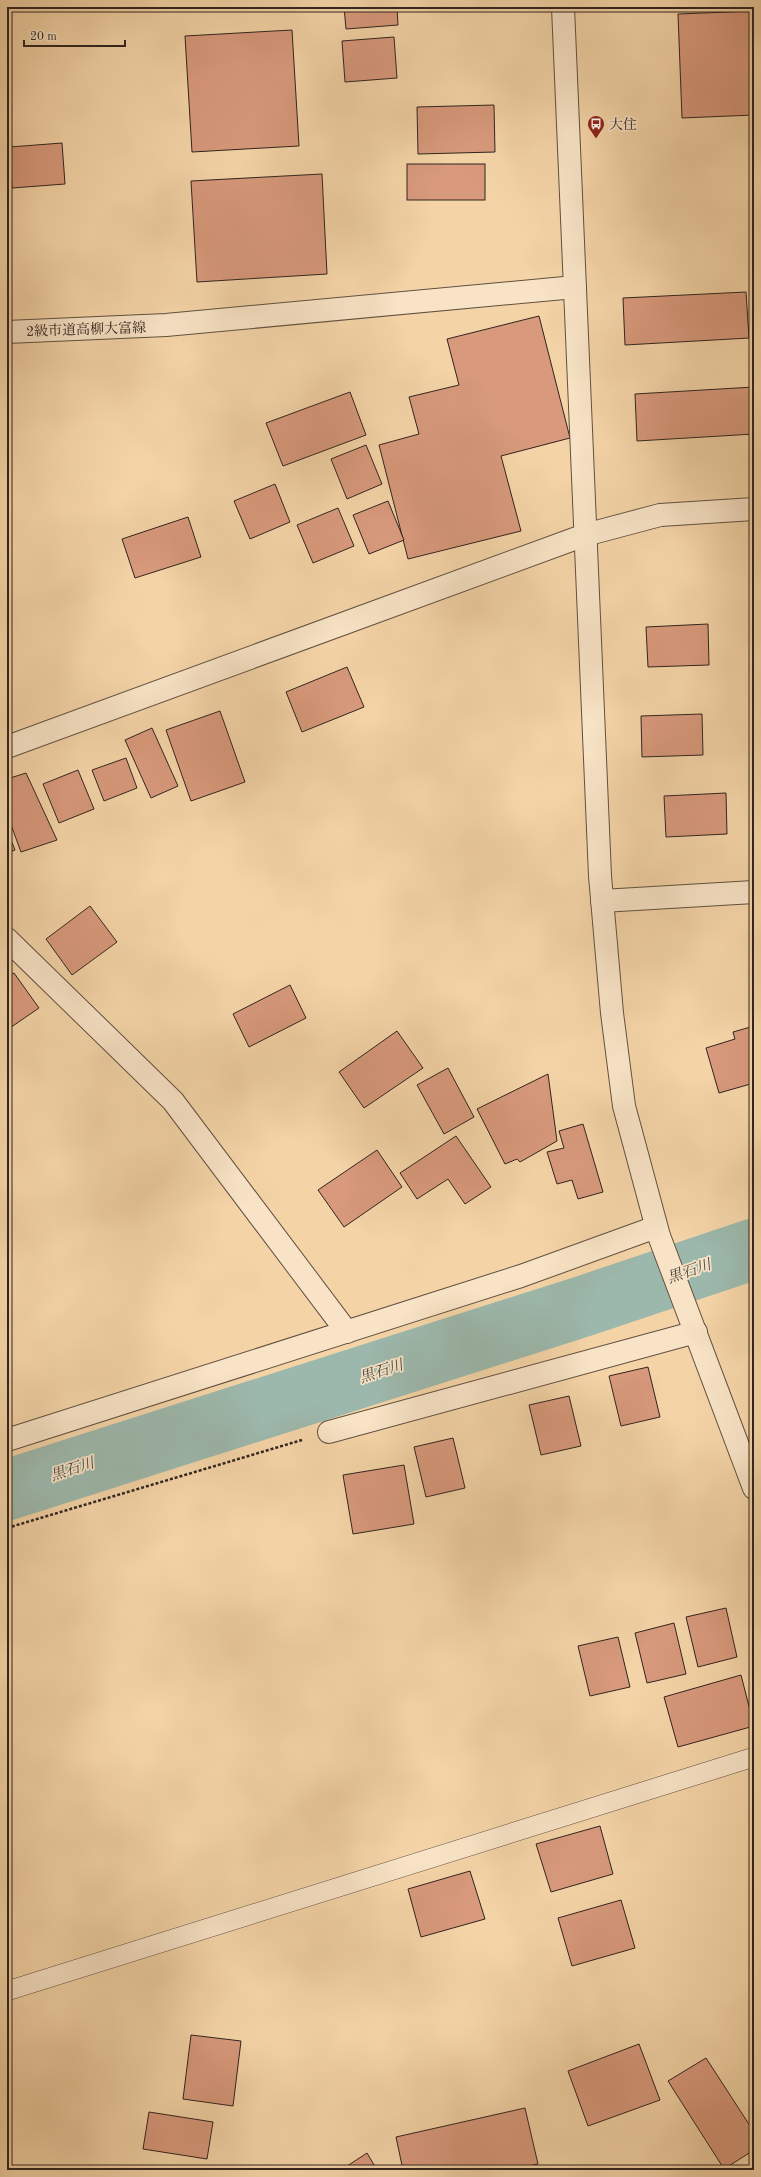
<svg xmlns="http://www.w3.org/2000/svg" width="761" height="2177" font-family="'Old Standard TT','Noto Serif JP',serif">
	<rect width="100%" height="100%" fill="#f4d4a7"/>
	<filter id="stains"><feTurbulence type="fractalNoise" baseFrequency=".005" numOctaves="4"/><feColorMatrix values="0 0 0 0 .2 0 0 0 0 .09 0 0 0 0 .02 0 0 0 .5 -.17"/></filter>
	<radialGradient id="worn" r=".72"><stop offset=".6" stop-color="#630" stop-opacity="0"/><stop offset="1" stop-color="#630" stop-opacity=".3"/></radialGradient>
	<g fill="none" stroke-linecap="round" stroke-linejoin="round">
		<polyline stroke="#9cb8ac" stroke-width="61" points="7,1490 584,1306 754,1249"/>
	</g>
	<g fill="#d8997c" stroke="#30241f">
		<polygon points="344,7 397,7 398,25 346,29"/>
		<polygon points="754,11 754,115 682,118 678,14"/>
		<polygon points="292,30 299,146 192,152 185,36"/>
		<polygon points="394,37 397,78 345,82 342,41"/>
		<polygon points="494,105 495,152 418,154 417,107"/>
		<polygon points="62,143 65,184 12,188 10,147"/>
		<rect x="407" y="164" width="78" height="36"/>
		<polygon points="322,174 327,274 197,282 191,181"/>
		<polygon points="746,292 749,338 625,345 623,298"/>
		<polygon points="539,316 570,438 501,456 521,531 408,559 379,445 419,434 409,397 459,385 447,339"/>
		<polygon points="754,387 754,434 637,441 635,394"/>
		<polygon points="350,392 366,435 283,466 266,423"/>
		<polygon points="366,445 382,484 347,499 331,459"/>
		<polygon points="275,484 290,522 250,539 234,501"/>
		<polygon points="388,501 404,540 369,554 353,515"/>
		<polygon points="338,508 354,546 313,563 297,525"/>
		<polygon points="188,517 201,557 135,578 122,539"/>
		<polygon points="708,624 709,665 648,667 646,627"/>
		<polygon points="347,667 364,707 302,732 286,692"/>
		<polygon points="754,691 754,732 751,732 750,692"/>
		<polygon points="220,711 245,782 191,801 166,730"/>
		<polygon points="702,714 703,755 642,757 641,716"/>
		<polygon points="152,728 178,786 151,798 125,740"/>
		<polygon points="126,758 137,788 104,801 92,770"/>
		<polygon points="78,770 94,809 59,823 43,784"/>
		<polygon points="26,773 57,840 21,852 7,814 7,779"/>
		<polygon points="726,793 727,834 666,837 664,796"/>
		<polygon points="7,830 15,850 7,853"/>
		<polygon points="90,906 117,942 72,975 46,939"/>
		<polygon points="14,973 39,1008 7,1030 7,977"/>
		<polygon points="290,985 306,1018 249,1047 233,1014"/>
		<polygon points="754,1026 754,1083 719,1093 706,1048 735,1039 733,1032"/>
		<polygon points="397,1031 423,1068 364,1108 339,1072"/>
		<polygon points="448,1068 474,1117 444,1134 417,1085"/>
		<polygon points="548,1074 557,1141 520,1162 517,1159 505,1164 477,1109"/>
		<polygon points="583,1124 603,1192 578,1199 572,1180 557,1184 547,1152 564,1148 559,1131"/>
		<polygon points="456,1136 491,1187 465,1204 448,1179 417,1199 400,1173"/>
		<polygon points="377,1150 402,1187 344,1227 318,1190"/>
		<polygon points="648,1367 660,1417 621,1426 609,1376"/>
		<polygon points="569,1396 581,1446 541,1455 529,1405"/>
		<polygon points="453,1438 465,1488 426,1497 414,1447"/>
		<polygon points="404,1465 414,1524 353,1534 343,1475"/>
		<polygon points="726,1608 737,1657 698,1667 686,1617"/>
		<polygon points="674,1623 686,1674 647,1683 635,1633"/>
		<polygon points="618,1637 630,1687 590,1696 578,1646"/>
		<polygon points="741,1675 754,1726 678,1747 664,1697"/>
		<polygon points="600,1826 613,1874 551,1892 536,1844"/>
		<polygon points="470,1871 485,1919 421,1937 408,1889"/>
		<polygon points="621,1900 635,1948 572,1966 558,1918"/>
		<polygon points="191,2035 241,2041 233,2106 183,2099"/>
		<polygon points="639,2044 660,2100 588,2126 568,2071"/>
		<polygon points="706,2058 754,2132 754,2150 724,2169 668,2081"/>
		<polygon points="525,2108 538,2164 509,2170 403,2170 396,2137"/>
		<polygon points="149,2112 213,2122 207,2159 143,2149"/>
		<polygon points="367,2153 377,2170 341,2170"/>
	</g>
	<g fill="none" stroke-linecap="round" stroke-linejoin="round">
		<defs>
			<polyline id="service" points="7,1991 754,1757"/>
			<g id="minor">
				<polyline points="602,901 754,892"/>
				<polyline points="7,939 173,1101 347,1332"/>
				<polyline points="329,1432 696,1332"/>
				<polyline points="7,1440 521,1276 656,1227"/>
			</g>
			<g id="tertiary">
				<polyline points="563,7 600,876 612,1013 624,1106 659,1236 754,1488"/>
				<polyline points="7,332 166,325 575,287"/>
				<polyline points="7,747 585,535 660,515 754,509"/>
			</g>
		</defs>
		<use href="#service" stroke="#615041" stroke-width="20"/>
		<use href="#minor" stroke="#615041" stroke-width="24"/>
		<use href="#tertiary" stroke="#615041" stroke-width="24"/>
		<polyline stroke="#30241f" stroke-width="2.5" stroke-dasharray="3 2" stroke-linecap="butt" points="7,1528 302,1440"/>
		<use href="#service" stroke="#f8e3c6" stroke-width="19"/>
		<use href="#minor" stroke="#f8e3c6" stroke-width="22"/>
		<use href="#tertiary" stroke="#f8e3c6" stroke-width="22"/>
	</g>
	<defs>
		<symbol id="bus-pin" viewBox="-11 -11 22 30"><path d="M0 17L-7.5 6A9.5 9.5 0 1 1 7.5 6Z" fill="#8f2418" stroke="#f8e3c6"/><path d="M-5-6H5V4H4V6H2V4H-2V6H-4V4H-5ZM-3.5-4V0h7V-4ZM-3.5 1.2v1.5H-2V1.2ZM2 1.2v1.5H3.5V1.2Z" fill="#fff"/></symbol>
	</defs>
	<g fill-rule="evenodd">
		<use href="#bus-pin" x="586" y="114" width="20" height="27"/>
	</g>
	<g text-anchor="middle" stroke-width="3.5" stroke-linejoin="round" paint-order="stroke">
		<g font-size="14" fill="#30241f" stroke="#f8e3c6" text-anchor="start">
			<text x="609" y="129">大住</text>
		</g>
		<g font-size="14" fill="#30241f" stroke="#f8e3c6">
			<text transform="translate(86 329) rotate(-2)" y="5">2級市道高柳大富線</text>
		</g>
		<g font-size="15" font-style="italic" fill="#4b4942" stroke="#f8e3c6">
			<text transform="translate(689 1271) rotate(-19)" y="5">黒石川</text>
			<text transform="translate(381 1371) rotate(-18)" y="5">黒石川</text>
			<text transform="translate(72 1469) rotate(-18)" y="5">黒石川</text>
		</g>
	</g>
	<rect width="761" height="2177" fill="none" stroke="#f4d4a7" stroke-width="24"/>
	<rect x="8" y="8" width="745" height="2161" fill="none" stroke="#30241f" stroke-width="2"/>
	<rect x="12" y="12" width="737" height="2153" fill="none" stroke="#30241f"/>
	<path d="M24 40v6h101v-6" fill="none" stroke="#30241f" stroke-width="2"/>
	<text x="30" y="40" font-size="12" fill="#30241f" stroke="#f8e3c6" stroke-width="3" paint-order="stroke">20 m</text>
	<rect width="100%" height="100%" filter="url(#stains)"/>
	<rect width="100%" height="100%" fill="url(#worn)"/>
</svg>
